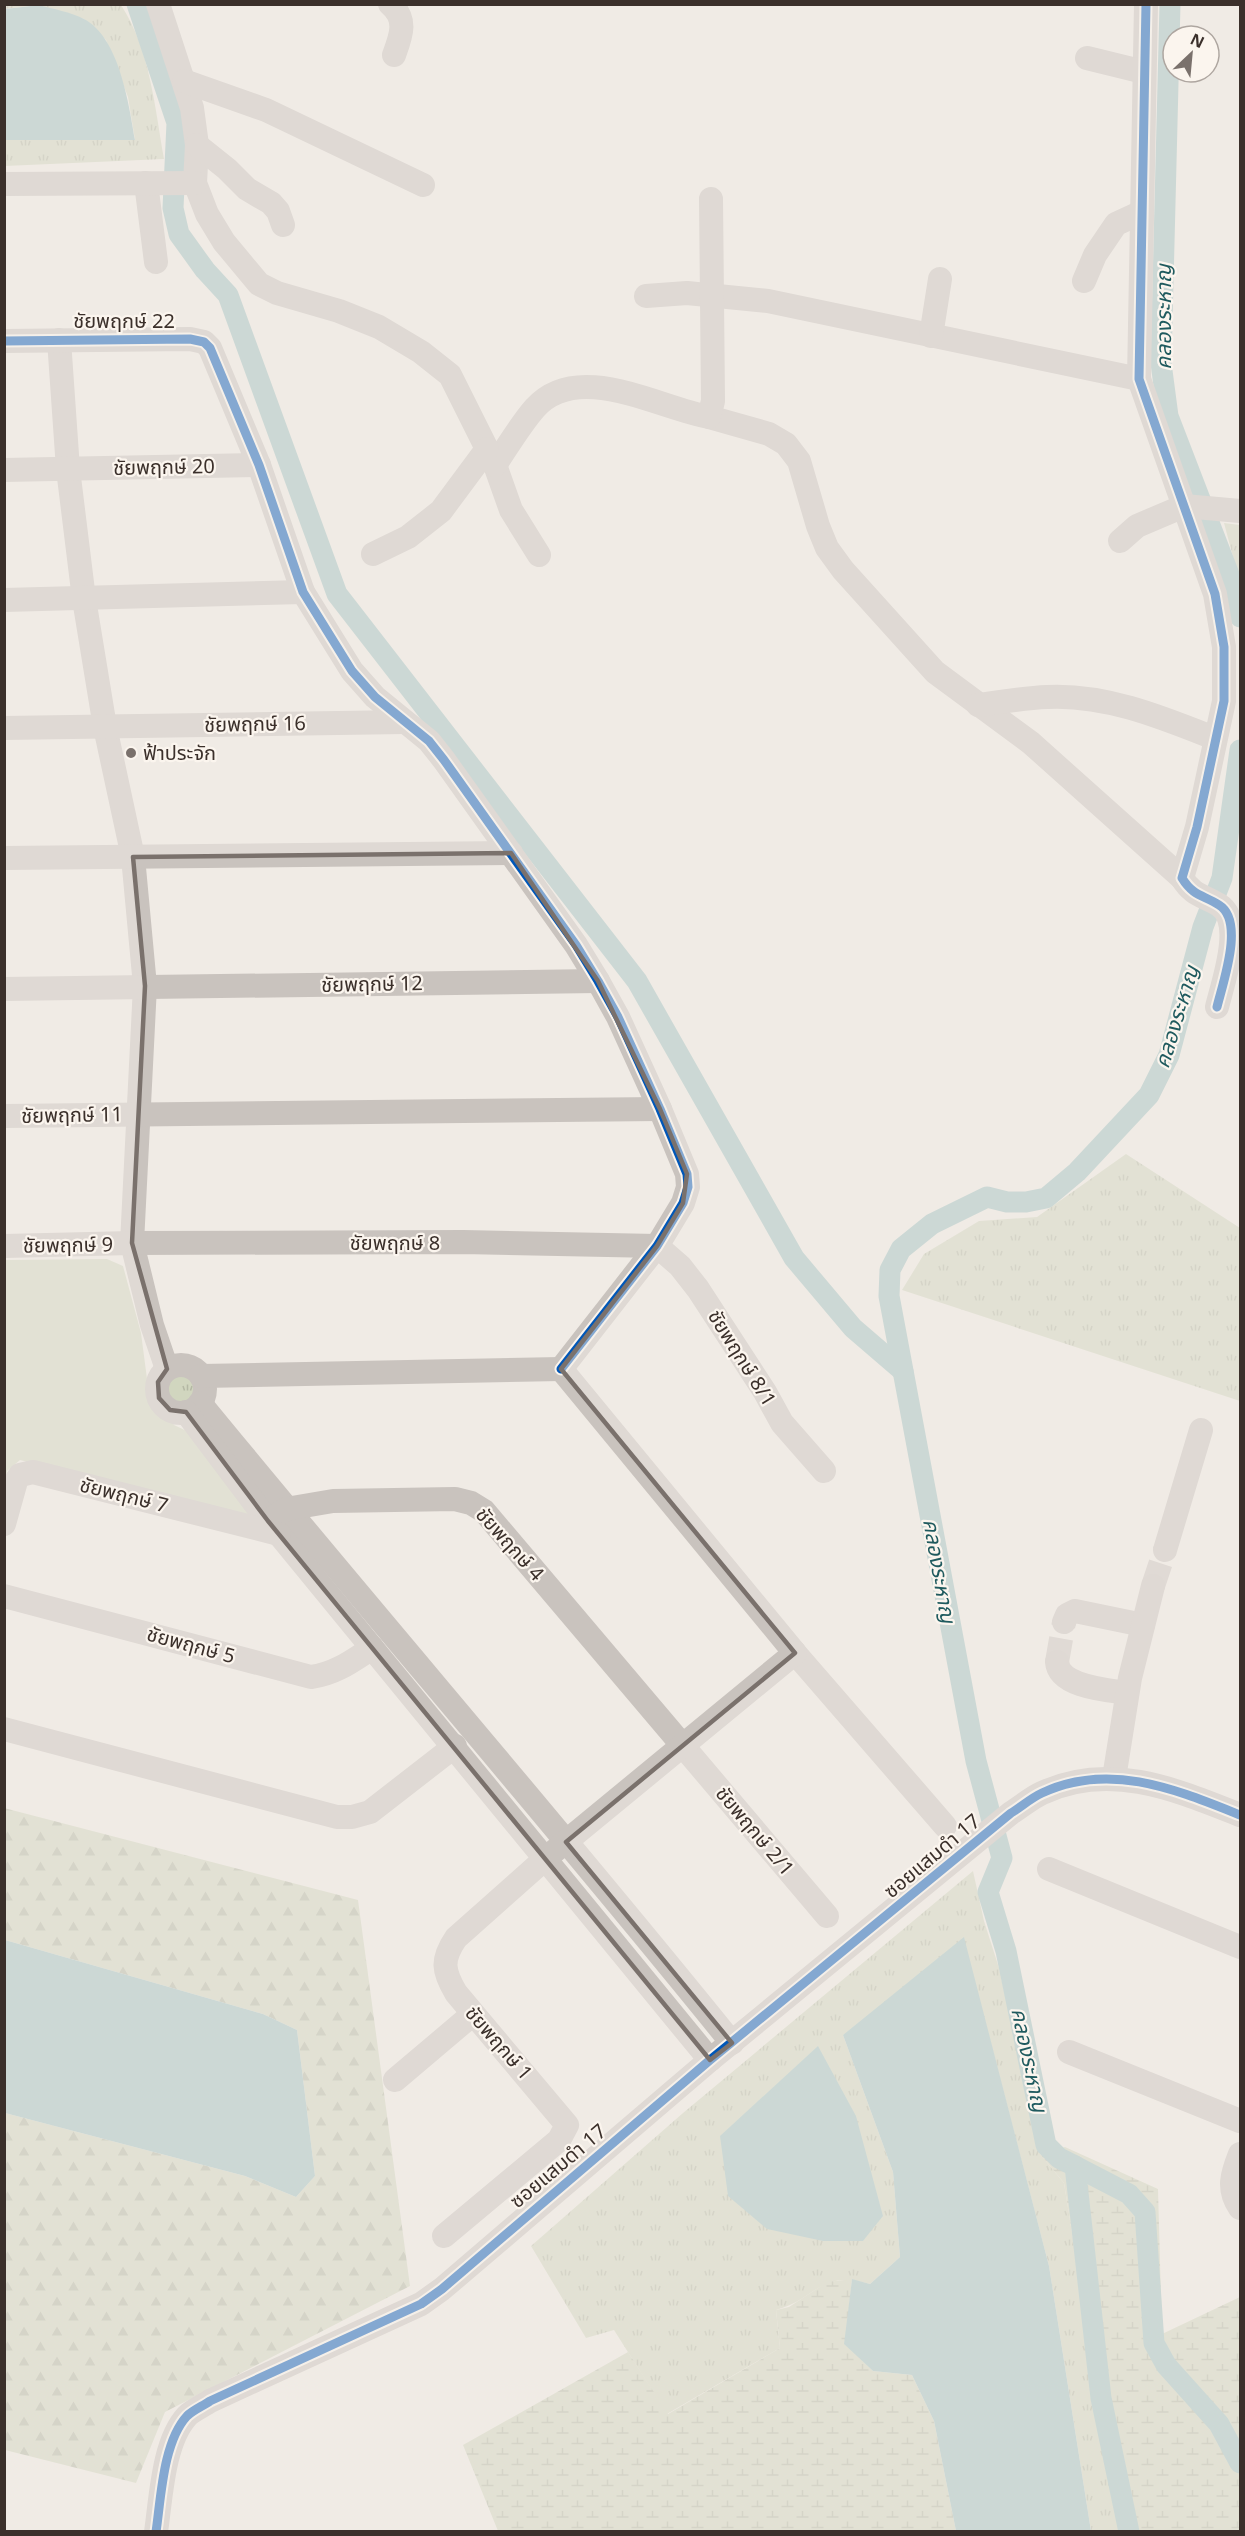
<svg xmlns="http://www.w3.org/2000/svg" width="1245" height="2536" font-family="'Noto Sans','Noto Sans Thai',sans-serif">
	<defs>
		<pattern id="grass-tufts" width="24" height="20" patternUnits="userSpaceOnUse" patternTransform="scale(1.5)"><rect width="24" height="20" fill="#d1d6bf"/><path d="M3 7l-1-3M5 7V3M7 7l1-3M15 17l-1-3M17 17v-4M19 17l1-3" fill="none" stroke="#b4b8a4"/></pattern>
		<pattern id="forest-firs" width="22" height="20" patternUnits="userSpaceOnUse" patternTransform="scale(1.5)"><rect width="22" height="20" fill="#d1d6bf"/><path d="M5 1l3.5 6h-7zM16 11l3.5 6h-7z" fill="#b4b8a4"/></pattern>
		<pattern id="wetland-marsh" width="20" height="14" patternUnits="userSpaceOnUse" patternTransform="scale(1.5)"><rect width="20" height="14" fill="#d1d6bf"/><path d="M1 5h8M5 5V1M11 12h8M15 12V8" fill="none" stroke="#b4b8a4"/></pattern>
	</defs>
	<rect width="100%" height="100%" fill="#f0ebe5"/>
	<g fill="url(#grass-tufts)">
		<path d="M5,4L121,5C150,49 155,108 164,159L5,166L4,140H135L128,97L106,40L84,19L39,5L4,9Z"/>
		<polygon points="1224,523 1240,525 1240,583"/>
		<polygon points="1126,1154 1240,1228 1240,1401 902,1290 924,1254 979,1221 1037,1217"/>
		<circle cx="181" cy="1390" r="15"/>
		<path d="M973,1871L984,1921L999,1968L1040,2154L1064,2183L1120,2531H1091L1049,2266L976,1986L843,2035L893,2172L900,2257L870,2284C820,2269 817,2299 776,2310L780,2348L667,2414L614,2330L586,2338L531,2246L683,2113Z"/>
	</g>
	<polygon fill="url(#forest-firs)" points="4,1808 358,1900 410,2286 165,2412 136,2483 5,2450 5,2113 245,2176 296,2197 315,2176 297,2030 263,2014 5,1940"/>
	<g fill="url(#wetland-marsh)">
		<polygon points="1065,2147 1158,2189 1162,2334 1240,2297 1240,2531 1120,2531 1064,2183 1040,2154"/>
		<polygon points="852,2279 845,2344 873,2371 912,2375 934,2421 956,2531 498,2531 463,2445 628,2352 668,2414 780,2348 776,2310 789,2307 827,2282"/>
	</g>
	<polygon fill="#d1d6bf" points="107,1259 123,1266 141,1333 149,1394 174,1425 191,1433 253,1518 20,1460 7,1471 5,1487 5,1260"/>
	<g fill="#a1c2c1">
		<path d="M39,5C53,9 71,12 84,19C119,37 129,104 135,140H5V9Z"/>
		<polygon points="964,1937 1049,2266 1091,2531 956,2531 934,2421 912,2375 873,2371 844,2344 852,2279 870,2284 900,2257 893,2172 843,2035"/>
		<polygon points="5,1940 263,2014 297,2030 315,2176 296,2197 245,2176 5,2113"/>
		<polygon points="818,2046 856,2116 883,2216 863,2241 823,2241 767,2229 728,2196 720,2136"/>
	</g>
	<g fill="none" stroke-linecap="round" stroke-linejoin="round">
		<g stroke="#a1c2c1" stroke-width="21">
			<polyline points="137,4 177,123 173,208 179,234 205,270 228,295 337,594 637,981 794,1258 853,1328 903,1371"/>
			<polyline points="1170,4 1161,363 1168,416 1233,585 1240,617"/>
			<polyline points="1075,2166 1129,2194 1145,2212 1154,2343 1166,2365 1219,2424 1240,2463"/>
			<polyline points="1129,2532 1101,2398 1075,2166 1059,2158 1046,2145 1006,1951 988,1892 1002,1858 976,1761 889,1296 890,1270 901,1249 932,1224 987,1197 1007,1202 1026,1202 1046,1198 1077,1172 1149,1095 1169,1055 1203,927 1222,878 1240,750"/>
		</g>
		<g stroke="#ccc6c0" stroke-width="24" stroke-dasharray="24 12" stroke-linecap="butt">
			<polyline points="1153,1586 1165,1550"/>
			<polyline points="1057,1662 1064,1622"/>
		</g>
		<g stroke="#c9c3be" stroke-width="24">
			<polyline points="158,4 192,108 197,145 195,183 207,214 224,242 259,284 277,293 339,311 379,327 421,352 450,375 495,465 511,510 539,555"/>
			<path d="M390,4C408,19 401,36 394,55"/>
			<path d="M1146,4L1139,379L1215,594L1224,647V701L1197,827L1182,878C1193,896 1203,895 1219,905C1245,921 1223,982 1217,1007"/>
			<polyline points="1087,58 1144,72"/>
			<polyline points="184,81 266,110 423,185"/>
			<polyline points="197,145 227,169 247,189 271,203 278,211 283,225"/>
			<polyline points="146,183 156,262"/>
			<polyline points="4,184 195,183"/>
			<polyline points="1084,281 1095,255 1116,224 1142,212"/>
			<polyline points="646,296 687,293 768,301 1139,379"/>
			<polyline points="931,336 940,279"/>
			<polyline points="59,340 68,469 84,599 105,727 133,857 145,986 132,1243 152,1325 167,1369"/>
			<polyline points="4,341 190,339 204,342 210,348 259,465 303,592 352,671 375,697 429,741 444,760 576,945 598,981 618,1017 660,1109 687,1174 688,1187 683,1203 657,1246 561,1369"/>
			<polyline points="709,417 769,434 786,444 799,461 818,526 827,548 843,570 935,672 1031,743 1182,878"/>
			<path d="M495,465C508,446 520,425 535,408C578,360 658,408 709,417L713,401L711,199"/>
			<polyline points="4,470 259,465"/>
			<polyline points="1120,541 1137,526 1184,506 1240,511"/>
			<polyline points="373,554 408,537 441,511 487,449"/>
			<polyline points="4,600 303,592"/>
			<path d="M978,705C1001,702 1024,698 1047,697C1105,694 1161,717 1214,738"/>
			<polyline points="4,728 405,722"/>
			<polyline points="4,858 511,853"/>
			<polyline points="4,989 598,981"/>
			<polyline points="4,1116 660,1109"/>
			<polyline points="4,1246 132,1243 463,1242 657,1246 680,1266 698,1289 765,1392 782,1423 824,1471"/>
			<circle cx="181" cy="1389" r="24"/>
			<polyline points="561,1369 795,1653 945,1826"/>
			<polyline points="201,1376 561,1369"/>
			<path d="M200,1403C376,1618 558,1827 732,2043"/>
			<polyline points="186,1412 268,1521 710,2060"/>
			<polyline points="275,1516 286,1509 333,1501 455,1499 471,1503 484,1511 827,1916"/>
			<polyline points="4,1524 16,1481 20,1475 33,1472 279,1534"/>
			<polyline points="1165,1550 1201,1430"/>
			<path d="M4,1596L311,1677C335,1674 352,1661 372,1648"/>
			<polyline points="1064,1622 1067,1615 1075,1611 1143,1625"/>
			<path d="M1057,1662C1059,1687 1107,1690 1127,1693"/>
			<polyline points="4,1729 337,1817 352,1817 370,1812 455,1746"/>
			<polyline points="1114,1778 1130,1678 1153,1586"/>
			<polyline points="1049,1869 1240,1947"/>
			<polyline points="1069,2052 1240,2121"/>
			<polyline points="395,2080 473,2014"/>
			<path d="M1240,2154C1232,2174 1227,2189 1240,2208"/>
			<path d="M444,2236L559,2140L567,2125L456,1993C443,1971 441,1960 456,1938L546,1858L795,1653"/>
			<path d="M156,2532C161,2498 163,2442 187,2416C193,2410 203,2406 210,2401L421,2304L442,2289L710,2060L1011,1813C1021,1807 1031,1798 1042,1793C1110,1761 1177,1790 1240,1815"/>
		</g>
		<defs>
			<g id="cycleway">
				<path d="M1146,4L1139,379L1215,594L1224,647V701L1197,827L1182,878C1193,896 1203,895 1219,905C1245,921 1223,982 1217,1007"/>
				<polyline points="4,341 190,339 204,342 210,348 259,465 303,592 352,671 375,697 429,741 444,760 576,945 598,981 618,1017 660,1109 687,1174 688,1187 683,1203 657,1246 561,1369"/>
				<path d="M156,2532C161,2498 163,2442 187,2416C193,2410 203,2406 210,2401L421,2304L442,2289L710,2060L1011,1813C1021,1807 1031,1798 1042,1793C1110,1761 1177,1790 1240,1815"/>
			</g>
		</defs>
		<use href="#cycleway" stroke="#fbf5ee" stroke-width="13"/>
		<use href="#cycleway" stroke="#0057b8" stroke-width="9"/>
	</g>
	<path d="M0 0H1245V2536H0ZM511,853L598,981L660,1109L687,1174L683,1203L657,1246L561,1369L795,1653L566,1842L732,2043L710,2060L268,1521L186,1412L170,1410L159,1398L158,1382L167,1369L132,1243L145,986L133,857Z" fill="#f0ebe5" fill-opacity=".55" fill-rule="evenodd"/>
	<path fill="none" stroke="#7a716c" stroke-width="4.5" stroke-linejoin="round" d="M511,853L598,981L660,1109L687,1174L683,1203L657,1246L561,1369L795,1653L566,1842L732,2043L710,2060L268,1521L186,1412L170,1410L159,1398L158,1382L167,1369L132,1243L145,986L133,857Z"/>
	<circle fill="#7a716c" stroke="#fbf5ee" stroke-width="2" cx="131" cy="753" r="6"/>
	<g text-anchor="middle" stroke-width="4.5" stroke-linejoin="round" paint-order="stroke">
		<g font-size="20" fill="#3b302b" stroke="#fbf5ee">
			<text x="124" y="328">ชัยพฤกษ์ 22</text>
			<text transform="translate(164 467) rotate(-1)" y="7">ชัยพฤกษ์ 20</text>
			<text transform="translate(255 724) rotate(-1)" y="7">ชัยพฤกษ์ 16</text>
			<text transform="translate(372 984) rotate(-1)" y="7">ชัยพฤกษ์ 12</text>
			<text transform="translate(72 1115) rotate(-1)" y="7">ชัยพฤกษ์ 11</text>
			<text x="395" y="1250">ชัยพฤกษ์ 8</text>
			<text transform="translate(68 1245) rotate(-1)" y="7">ชัยพฤกษ์ 9</text>
			<text transform="translate(742 1358) rotate(58)" y="7">ชัยพฤกษ์ 8/1</text>
			<text transform="translate(124 1495) rotate(14)" y="7">ชัยพฤกษ์ 7</text>
			<text transform="translate(510 1544) rotate(48)" y="7">ชัยพฤกษ์ 4</text>
			<text transform="translate(191 1645) rotate(15)" y="7">ชัยพฤกษ์ 5</text>
			<text transform="translate(755 1831) rotate(50)" y="7">ชัยพฤกษ์ 2/1</text>
			<text transform="translate(932 1856) rotate(-40)" y="7">ซอยแสมดำ 17</text>
			<text transform="translate(499 2043) rotate(49)" y="7">ชัยพฤกษ์ 1</text>
			<text transform="translate(558 2166) rotate(-40)" y="7">ซอยแสมดำ 17</text>
		</g>
		<g font-size="20" fill="#3b302b" stroke="#fbf5ee" text-anchor="start">
			<text x="143" y="760">ฟ้าประจัก</text>
		</g>
		<g font-size="21" font-style="italic" fill="#1f5a5e" stroke="#fbf5ee">
			<text transform="translate(1164 317) rotate(-90)" y="7">คลองระหาญ</text>
			<text transform="translate(1177 1017) rotate(-73)" y="7">คลองระหาญ</text>
			<text transform="translate(939 1571) rotate(80)" y="7">คลองระหาญ</text>
			<text transform="translate(1029 2060) rotate(78)" y="7">คลองระหาญ</text>
		</g>
	</g>
	<rect width="1245" height="2536" fill="none" stroke="#3b302b" stroke-width="12"/>
	<g transform="translate(1191 54) rotate(26)"><circle r="28" fill="#fbf5ee" stroke="#aea6a0" stroke-width="1.5"/>
	<path d="M0-4.5L10 22L0 15L-10 22Z" fill="#7a716c"/>
	<text y="-9" font-size="16" font-weight="bold" text-anchor="middle" fill="#3b302b">N</text>
	</g>
</svg>
